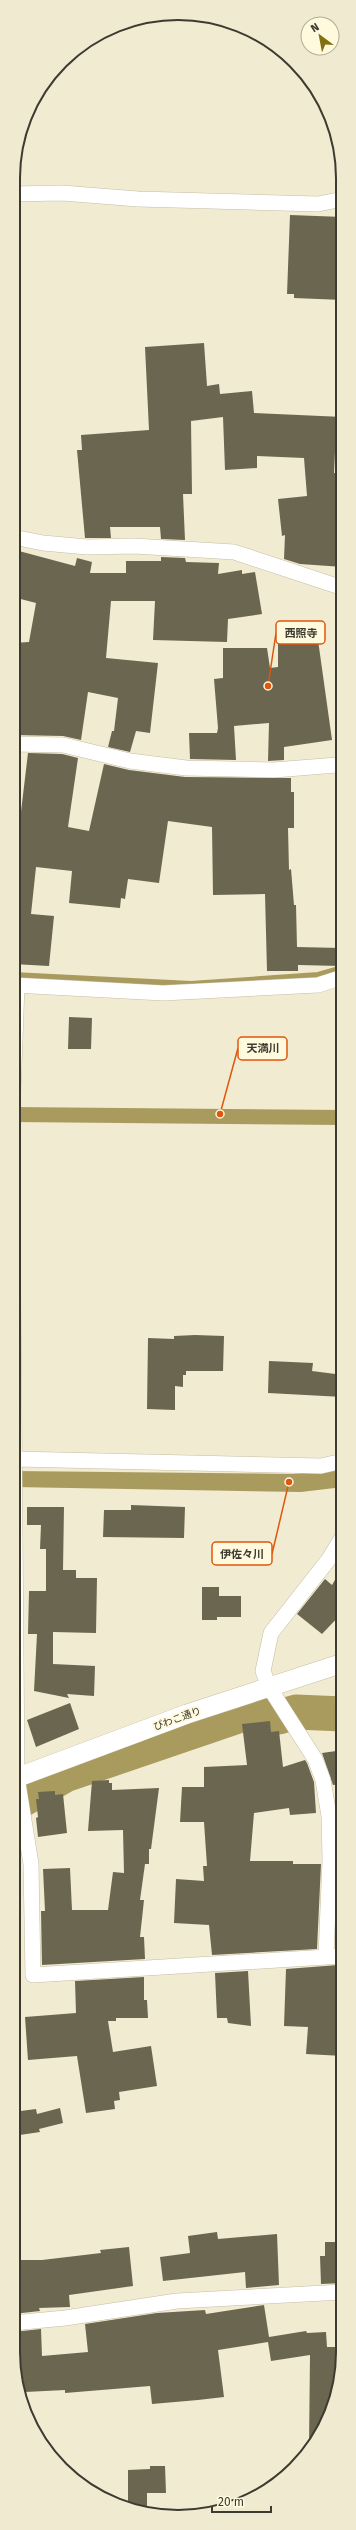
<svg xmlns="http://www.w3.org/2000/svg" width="356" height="2530" font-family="'Fira Sans','Noto Sans JP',sans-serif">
	<rect width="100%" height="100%" fill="#f1ebd1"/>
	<g fill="#a99b5d">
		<polygon points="13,1107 343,1110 343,1125 13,1122"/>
		<polygon points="343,1469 343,1487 301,1492 13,1487 13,1471 293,1474"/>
	</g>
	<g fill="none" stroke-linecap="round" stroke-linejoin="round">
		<polyline stroke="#a99b5d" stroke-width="6" points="13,975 191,984 318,975 343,968"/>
		<polyline stroke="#a99b5d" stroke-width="35" points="13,1805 65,1775 244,1714 279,1717 296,1712 343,1714"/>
	</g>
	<g fill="#6b664f">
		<polygon points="290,215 343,217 343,300 294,298 294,294 287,294"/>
		<polygon points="204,343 207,386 219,384 220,394 252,391 254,413 343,417 343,431 336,431 334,473 339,473 343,567 300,564 284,559 285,535 282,536 278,499 307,496 304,458 257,456 257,468 225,470 223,417 191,421 192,494 183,494 185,540 161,539 160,527 110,527 111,538 85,538 77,450 82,450 81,435 149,430 145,347"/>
		<polygon points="19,551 75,566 77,558 92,562 90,573 126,573 126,561 161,561 161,557 185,558 186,562 219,563 218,574 242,570 242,574 255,572 262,614 228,619 227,642 153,640 155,601 111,601 106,658 158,663 150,733 136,731 130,752 108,747 112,731 114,731 118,698 88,692 81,740 63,736 13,735 13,643 29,642 36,603 13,597 13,570"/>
		<polygon points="318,640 332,740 284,747 284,760 268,761 269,723 234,726 236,760 190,759 189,733 217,733 218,728 214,679 223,678 223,648 267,648 270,668 278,667 278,642"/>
		<polygon points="28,753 62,754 78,758 68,827 89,831 104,764 129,770 185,777 291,778 291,792 294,792 294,828 288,828 289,870 291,869 294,905 296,905 297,947 341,948 341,966 298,965 298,971 267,971 265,894 213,895 212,827 168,821 159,883 128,879 125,899 121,898 120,908 69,903 72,871 36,867 31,914 54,916 49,966 13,964 17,900 13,900 13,819 20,820"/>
		<polygon points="69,1017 92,1018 91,1049 68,1049"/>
		<polygon points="195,1335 224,1336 223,1371 186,1371 186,1375 183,1375 183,1387 175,1386 175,1410 147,1409 148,1338 174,1339 174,1336"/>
		<polygon points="269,1361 313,1363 312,1371 343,1375 343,1397 268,1393"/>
		<polygon points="131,1505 185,1507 184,1538 103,1537 104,1510 131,1510"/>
		<polygon points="27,1507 64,1507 63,1570 76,1570 76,1578 97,1578 96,1633 53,1632 53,1664 95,1666 94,1696 67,1694 69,1698 34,1691 37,1634 28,1634 29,1591 46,1591 46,1549 40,1549 41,1525 27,1525"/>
		<polygon points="343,1566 343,1612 322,1634 297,1614 325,1579 332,1585"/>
		<polygon points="202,1587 219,1587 219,1596 241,1596 241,1617 217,1617 217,1620 202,1620"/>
		<polygon points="70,1703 79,1729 36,1747 27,1720"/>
		<polygon points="270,1721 271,1732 279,1731 283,1767 305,1760 307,1763 314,1782 316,1813 290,1815 289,1808 254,1813 250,1861 293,1861 293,1864 321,1864 317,1949 212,1955 209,1925 174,1923 176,1879 204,1881 203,1866 207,1866 204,1822 180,1822 182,1787 204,1787 204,1767 247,1765 242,1724"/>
		<polygon points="343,1750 343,1784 333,1785 322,1753"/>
		<polygon points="109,1780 109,1783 112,1783 112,1790 159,1788 151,1849 149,1849 149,1864 145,1864 140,1900 144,1900 140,1937 144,1937 145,1959 42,1965 41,1911 45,1911 43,1869 70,1868 72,1910 108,1910 113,1872 124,1873 123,1830 88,1831 92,1781"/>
		<polygon points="55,1791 55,1795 63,1794 67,1833 38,1837 36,1818 38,1817 36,1799 39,1799 38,1792"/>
		<polygon points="338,1965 339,2011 343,2011 343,2056 306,2054 308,2027 284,2026 286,1969"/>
		<polygon points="248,1971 251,2026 228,2023 227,2018 217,2018 215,1973"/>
		<polygon points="144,1977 144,2000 147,2000 148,2018 116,2018 116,2021 108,2021 113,2052 151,2046 157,2086 119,2092 120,2100 114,2101 115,2109 86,2113 77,2056 28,2060 25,2017 76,2013 75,1981"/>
		<polygon points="60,2108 63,2123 39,2129 40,2132 13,2136 13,2112 36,2109 37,2114"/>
		<polygon points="217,2232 218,2239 277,2234 279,2285 246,2288 245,2272 163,2281 160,2257 190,2253 188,2236"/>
		<polygon points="325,2242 343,2242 343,2283 321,2284 320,2256 325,2256"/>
		<polygon points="129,2247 133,2286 69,2295 70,2307 39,2308 40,2311 13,2314 13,2260 42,2260 101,2253 100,2250"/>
		<polygon points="264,2305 269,2337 306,2331 307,2333 326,2332 327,2347 343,2347 343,2363 326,2425 309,2447 310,2355 271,2361 268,2342 218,2350 224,2397 198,2400 152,2404 150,2386 65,2393 65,2390 25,2392 22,2373 17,2373 13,2332 41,2329 42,2356 88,2352 85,2324 157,2313 205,2310 206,2314"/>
		<polygon points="150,2466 165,2466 166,2493 147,2493 147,2512 128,2508 128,2470 150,2469"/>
	</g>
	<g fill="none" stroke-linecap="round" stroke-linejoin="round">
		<defs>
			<g id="minor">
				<polyline points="13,194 62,193 138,199 318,204 343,199"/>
				<polyline points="13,537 43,543 87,547 134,546 234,552 343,588"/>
				<polyline points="13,744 63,745 130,761 186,768 274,770 337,765 343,762"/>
				<polyline points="13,985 163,993 318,985 343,977"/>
				<polyline points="13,1093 17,985"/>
				<polyline points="13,1293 17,1777 31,1864 33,1975 343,1956"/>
				<polyline points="15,1459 321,1466 343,1461"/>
				<polyline points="326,1956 330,1859 329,1816 323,1780 315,1759 269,1687 263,1671 271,1633 329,1559 343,1536"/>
				<polyline points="13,2323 65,2318 177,2301 343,2292"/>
			</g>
			<polyline id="tertiary" points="13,1779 187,1714 343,1663"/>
		</defs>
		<use href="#minor" stroke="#c4bea5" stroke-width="16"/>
		<use href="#tertiary" stroke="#c4bea5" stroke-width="20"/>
		<use href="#minor" stroke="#fff" stroke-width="15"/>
		<use href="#tertiary" stroke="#fff" stroke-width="19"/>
	</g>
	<g text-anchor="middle" stroke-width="4" stroke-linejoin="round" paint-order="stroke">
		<g font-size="10" fill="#3d3a30" stroke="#fff9de">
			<text transform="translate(177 1718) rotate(-20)" y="4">びわこ通り</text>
		</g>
	</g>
	<path d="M0 0H356V2530H0ZM178 20H178A158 158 0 0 1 336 178V2352A158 158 0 0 1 178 2510H178A158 158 0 0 1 20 2352V178A158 158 0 0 1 178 20Z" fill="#efead0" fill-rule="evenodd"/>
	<path fill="none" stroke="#3d3a30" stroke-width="2" d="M178 20H178A158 158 0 0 1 336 178V2352A158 158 0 0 1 178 2510H178A158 158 0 0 1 20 2352V178A158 158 0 0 1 178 20Z"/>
	<path fill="none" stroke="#df570e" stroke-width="1.5" d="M268 686L276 633M220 1114L238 1048M289 1482L272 1554"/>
	<g fill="#df570e" stroke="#fff9de" stroke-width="1.5">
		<circle cx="268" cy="686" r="4"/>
		<circle cx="220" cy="1114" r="4"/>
		<circle cx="289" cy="1482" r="4"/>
	</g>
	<g fill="#fff9de" stroke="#df570e" stroke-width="1.5">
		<rect x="276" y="621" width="49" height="23" rx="4"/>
		<rect x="238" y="1037" width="49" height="23" rx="4"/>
		<rect x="212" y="1542" width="60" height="23" rx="4"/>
	</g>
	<g font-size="11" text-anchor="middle" font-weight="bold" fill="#3d3a30">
		<text x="301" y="637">西照寺</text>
		<text x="263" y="1052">天満川</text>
		<text x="242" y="1558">伊佐々川</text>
	</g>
	<g transform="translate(320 36) rotate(328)"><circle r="19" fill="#fff9de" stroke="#b1ad98"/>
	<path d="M0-3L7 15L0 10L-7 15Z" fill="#837010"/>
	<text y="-6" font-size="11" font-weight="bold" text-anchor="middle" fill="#3d3a30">N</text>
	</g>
	<path d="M212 2506v6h59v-6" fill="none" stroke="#3d3a30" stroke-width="2"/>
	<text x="218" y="2506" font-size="12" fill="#3d3a30" stroke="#fff9de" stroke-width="3" paint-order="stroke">20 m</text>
</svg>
